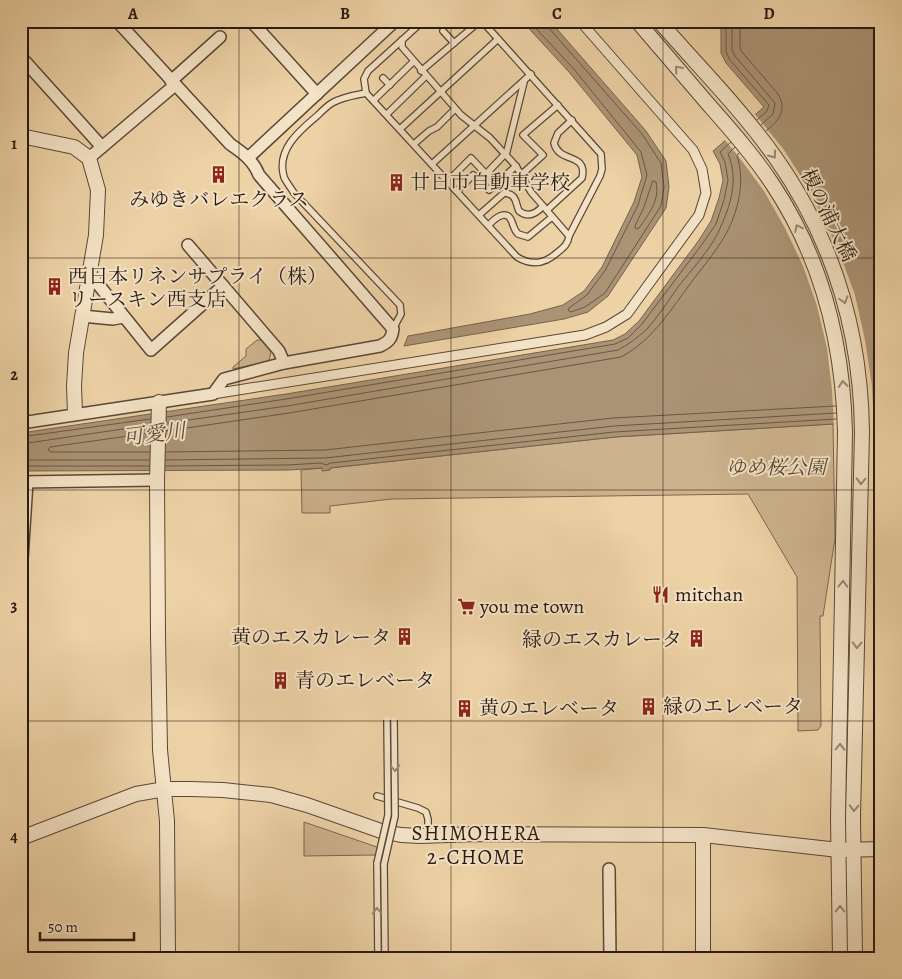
<svg xmlns="http://www.w3.org/2000/svg" width="902" height="979" font-family="Alegreya,'Noto Serif JP',serif">
	<rect width="100%" height="100%" fill="#edd2a6"/>
	<filter id="stains"><feTurbulence type="fractalNoise" baseFrequency=".004" numOctaves="4"/><feColorMatrix values="0 0 0 0 .2 0 0 0 0 .09 0 0 0 0 .02 0 0 0 .5 -.17"/></filter>
	<radialGradient id="worn" r=".72"><stop offset=".6" stop-color="#630" stop-opacity="0"/><stop offset="1" stop-color="#630" stop-opacity=".3"/></radialGradient>
	<g fill="#ccb38d" stroke="#7a6650">
		<polygon points="257,340 262,340 271,352 269,361 233,369 233,367 246,356 246,349"/>
		<polygon points="833,424 835,538 823,616 820,616 821,726 818,730 798,731 797,577 748,494 392,499 330,506 330,513 302,513 301,470 322,468 330,470 330,468 615,437"/>
		<polygon points="880,446 881,446 881,821 876,813"/>
		<polygon points="304,822 377,847 377,855 304,856"/>
	</g>
	<g fill="#aa9374" stroke="#76624d">
		<polygon points="522,21 550,21 646,131 666,161 669,187 666,208 608,296 588,312 564,319 404,346 408,336 530,314 563,305 584,291 602,267 634,202 642,177 637,155 569,72"/>
		<polygon points="721,21 881,21 881,424 833,424 615,437 330,468 330,470 322,471 322,468 288,470 21,471 21,433 286,394 613,340 625,334 639,321 699,240 711,221 719,198 723,180 720,164 713,151 764,107 726,63 721,53"/>
	</g>
	<polygon fill="#edd2a6" points="754,113 784,150 809,189 839,251 855,295 865,340 872,386 874,427 834,427 832,390 827,348 817,306 803,266 785,228 764,191 739,157 724,139"/>
	<g fill="none" stroke-linecap="round" stroke-linejoin="round">
		<g stroke="#6a5644" stroke-width="1">
			<polyline points="529,21 573,68 641,152 647,175 638,205 606,269 587,295 569,308 568,310 571,312 585,307 605,293 661,206 664,187 661,163 642,134 548,27 547,21"/>
			<polyline points="726,21 726,52 730,60 769,105 767,111 757,120"/>
			<polyline points="732,21 732,50 735,56 775,103 773,114 761,125"/>
			<path d="M740,21V48L742,52L778,94C788,111 778,121 766,131"/>
			<path d="M653,181L656,182C660,200 649,214 639,228L636,229L635,226L644,207Z"/>
			<polyline points="167,417 286,399 615,344 628,338 642,324 703,243 716,224 724,200 728,180 725,162 720,152 731,142"/>
			<path d="M167,423L287,406L618,350C629,344 637,338 646,330C658,317 668,301 678,287C693,268 713,247 722,224C732,201 738,177 728,154L735,147"/>
			<path d="M166,431L289,413L621,357C653,340 672,308 693,280C705,264 719,248 728,230C739,208 745,180 737,156L739,153"/>
			<polyline points="21,437 150,419"/>
			<polyline points="21,444 150,425"/>
			<polyline points="150,452 51,452 48,450 50,447 150,433"/>
			<polyline points="166,452 325,450 613,418 836,406"/>
			<polyline points="21,460 149,460"/>
			<polyline points="166,460 325,458 614,426 836,413"/>
			<polyline points="21,466 149,466"/>
			<polyline points="165,466 287,465 321,463 326,465 331,463 614,432 836,419"/>
		</g>
		<defs>
			<g id="service">
				<path d="M423,21L368,71L364,79L366,93L517,257C532,266 545,264 558,252C564,247 568,244 569,236L600,176L602,169L601,154L482,21"/>
				<polyline points="443,31 454,43"/>
				<polyline points="402,40 402,47 461,115 490,138 516,166 531,192 569,236"/>
				<polyline points="421,71 480,21"/>
				<polyline points="383,78 390,85"/>
				<path d="M366,93C355,95 342,97 332,103C327,106 322,111 317,116C299,131 276,150 284,177C286,182 291,188 294,193L400,305L401,314L393,329"/>
				<polyline points="374,100 413,62"/>
				<polyline points="387,114 426,76"/>
				<polyline points="400,129 498,39"/>
				<polyline points="414,144 429,131 437,127 455,109"/>
				<polyline points="506,155 524,82"/>
				<polyline points="432,164 531,74"/>
				<polyline points="521,175 543,155 523,135 558,105"/>
				<polyline points="448,181 471,158 486,174 505,154"/>
				<polyline points="457,191 473,175 489,190 516,166"/>
				<path d="M547,210L582,178C588,152 559,164 554,143L558,133L572,120"/>
				<path d="M479,215L504,193C517,194 515,202 519,211C528,218 536,214 543,206"/>
				<path d="M489,225C495,218 507,208 512,222C514,227 514,230 518,234L528,237L552,217"/>
				<polyline points="377,796 418,808 426,812 428,819 428,836"/>
				<polyline points="377,863 378,958"/>
				<polyline points="384,864 385,958"/>
			</g>
			<polyline id="pedestrian" points="213,394 585,335 606,327 627,314 699,215 706,193 702,169 693,150 580,21"/>
			<g id="minor">
				<polyline points="251,21 317,94"/>
				<polyline points="21,57 102,147"/>
				<polyline points="171,81 220,37"/>
				<polyline points="249,157 395,21"/>
				<polyline points="89,158 175,85"/>
				<polyline points="188,245 279,351 284,363"/>
				<polyline points="89,273 151,350 223,286"/>
				<polyline points="82,316 113,319 123,317"/>
				<path d="M21,423L213,394L224,379L284,363L380,346C389,342 392,338 393,329L259,175C253,160 243,153 230,144L117,21"/>
				<polyline points="21,482 157,480"/>
				<polyline points="21,574 27,482"/>
				<polyline points="609,869 610,958"/>
			</g>
			<g id="tertiary">
				<path d="M637,21C661,49 685,77 709,105C731,130 754,156 773,185C822,259 843,344 845,432L838,817L840,958"/>
				<path d="M659,21C698,66 741,109 775,157C833,239 861,333 862,432L853,817L855,958"/>
				<polyline points="21,136 74,147 89,158 98,190 96,235 76,353 74,386 75,413"/>
				<polyline points="159,402 157,480 158,635 160,750 167,821 168,958"/>
				<polyline points="703,835 703,958"/>
				<polyline points="21,838 136,794 165,789 191,789 223,790 271,795 307,805 381,831 401,835 420,836 477,834 703,835 839,850 881,849"/>
			</g>
		</defs>
		<use href="#service" stroke="#5a4738" stroke-width="8"/>
		<use href="#pedestrian" stroke="#5a4738" stroke-width="11"/>
		<use href="#minor" stroke="#5a4738" stroke-width="14"/>
		<use href="#tertiary" stroke="#5a4738" stroke-width="16"/>
		<use href="#service" stroke="#f3e2c5" stroke-width="5.5"/>
		<use href="#pedestrian" stroke="#f3e2c5" stroke-width="9"/>
		<use href="#minor" stroke="#f3e2c5" stroke-width="11"/>
		<use href="#tertiary" stroke="#f3e2c5" stroke-width="14"/>
		<defs>
			<g id="service-bridge">
				<polyline points="377,863 388,815 387,720"/>
				<polyline points="384,864 395,816 394,720"/>
			</g>
		</defs>
		<use href="#service-bridge" stroke="#5a4738" stroke-width="8" stroke-linecap="butt"/>
		<use href="#service-bridge" stroke="#f3e2c5" stroke-width="5.5"/>
	</g>
	<defs><path id="oneway-chevron" d="M-2-3.5L2.5 0L-2 3.5" fill="none" stroke-width="1.6" stroke-linecap="round" stroke-linejoin="round" transform="scale(1.25)"/></defs>
	<g stroke="#988875">
		<use href="#oneway-chevron" transform="translate(678 69) rotate(-131)"/>
		<use href="#oneway-chevron" transform="translate(773 155) rotate(54)"/>
		<use href="#oneway-chevron" transform="translate(798 228) rotate(-116)"/>
		<use href="#oneway-chevron" transform="translate(844 300) rotate(74)"/>
		<use href="#oneway-chevron" transform="translate(843 384) rotate(-96)"/>
		<use href="#oneway-chevron" transform="translate(861 481) rotate(91)"/>
		<use href="#oneway-chevron" transform="translate(843 584) rotate(-89)"/>
		<use href="#oneway-chevron" transform="translate(857 645) rotate(91)"/>
		<use href="#oneway-chevron" transform="translate(840 747) rotate(-89)"/>
		<use href="#oneway-chevron" transform="translate(395 768) rotate(89)"/>
		<use href="#oneway-chevron" transform="translate(854 808) rotate(91)"/>
		<use href="#oneway-chevron" transform="translate(840 909) rotate(-90)"/>
		<use href="#oneway-chevron" transform="translate(377 911) rotate(-91)"/>
	</g>
	<path fill="none" stroke="#291913" stroke-width="1" stroke-opacity="0.55" d="M239,21V958M451,21V958M663,21V958M21,258H881M21,490H881M21,721H881"/>
	<defs>
		<symbol id="building-bare" viewBox="-9 -9 18 18"><path d="M-4-6H4V6H1V3H-1V6H-4ZM-2.5-4.3h1.7v1.8h-1.7ZM.8-4.3h1.7v1.8H.8ZM-2.5-1h1.7V.8h-1.7ZM.8-1h1.7V.8H.8Z" fill="#8f2418" stroke="#f3e2c5" stroke-width="2.5" paint-order="stroke"/></symbol>
		<symbol id="restaurant-bare" viewBox="-9 -9 18 18"><path d="M-5-6h1v4h1v-4h1v4h1v-4h1v5L-1.5 .5V6h-2V.5L-5-1ZM5-6V6H3V1.5H1.5Q1.5-4 5-6Z" fill="#8f2418" stroke="#f3e2c5" stroke-width="2.5" paint-order="stroke"/></symbol>
		<symbol id="supermarket-bare" viewBox="-9 -9 18 18"><path d="M-6-5.5h2.5l.6 2H6L4.5 2H-2.5L-4.4-4H-6ZM-1.5 3.2a1.3 1.3 0 1 0 .1 0ZM3 3.2a1.3 1.3 0 1 0 .1 0Z" fill="#8f2418" stroke="#f3e2c5" stroke-width="2.5" paint-order="stroke"/></symbol>
	</defs>
	<g fill-rule="evenodd">
		<use href="#building-bare" x="206" y="162" width="25" height="25"/>
		<use href="#building-bare" x="384" y="170" width="25" height="25"/>
		<use href="#building-bare" x="42" y="274" width="25" height="25"/>
		<use href="#restaurant-bare" x="648" y="582" width="25" height="25"/>
		<use href="#supermarket-bare" x="454" y="594" width="25" height="25"/>
		<use href="#building-bare" x="392" y="624" width="25" height="25"/>
		<use href="#building-bare" x="684" y="626" width="25" height="25"/>
		<use href="#building-bare" x="268" y="668" width="25" height="25"/>
		<use href="#building-bare" x="636" y="694" width="25" height="25"/>
		<use href="#building-bare" x="452" y="696" width="25" height="25"/>
	</g>
	<g text-anchor="middle" stroke-width="4" stroke-linejoin="round" paint-order="stroke">
		<g font-size="20" fill="#291913" stroke="#f3e2c5" text-anchor="start">
			<text x="410" y="189">廿日市自動車学校</text>
			<text x="219" y="206" text-anchor="middle">みゆきバレエクラス</text>
			<text x="68" y="283">西日本リネンサプライ（株）<tspan x="68" dy="23">リースキン西支店</tspan></text>
			<text x="675" y="601">mitchan</text>
			<text x="480" y="613">you me town</text>
			<text x="391" y="644" text-anchor="end">黄のエスカレータ</text>
			<text x="682" y="646" text-anchor="end">緑のエスカレータ</text>
			<text x="295" y="687">青のエレベータ</text>
			<text x="663" y="713">緑のエレベータ</text>
			<text x="479" y="715">黄のエレベータ</text>
		</g>
		<g font-size="20" fill="#291913" stroke="#f3e2c5">
			<text transform="translate(829 215) rotate(64)" y="7">榎の浦大橋</text>
		</g>
		<g font-size="20" font-style="italic" fill="#5a4738" stroke="#f3e2c5">
			<text x="776" y="474">ゆめ桜公園</text>
		</g>
		<g font-size="21" font-style="italic" fill="#5d4a3a" stroke="#f3e2c5">
			<text transform="translate(154 434) rotate(-7)" y="7">可愛川</text>
		</g>
		<g font-size="21" letter-spacing="1" fill="#291913" stroke="#f3e2c5">
			<text x="476" y="840">SHIMOHERA<tspan x="476" dy="24">2-CHOME</tspan></text>
		</g>
	</g>
	<rect width="902" height="979" fill="none" stroke="#edd2a6" stroke-width="55"/>
	<path d="M40 932v8h94v-8" fill="none" stroke="#291913" stroke-width="2.5"/>
	<text x="48" y="932" font-size="15" fill="#291913" stroke="#f3e2c5" stroke-width="4" paint-order="stroke">50 m</text>
	<rect x="28" y="28" width="846" height="924" fill="none" stroke="#291913" stroke-width="2"/>
	<g font-size="16" text-anchor="middle" font-weight="bold" fill="#291913">
		<text x="133" y="19">A</text>
		<text x="345" y="19">B</text>
		<text x="557" y="19">C</text>
		<text x="769" y="19">D</text>
		<text x="14" y="149">1</text>
		<text x="14" y="380">2</text>
		<text x="14" y="611">3</text>
		<text x="14" y="842">4</text>
	</g>
	<rect width="100%" height="100%" filter="url(#stains)"/>
	<rect width="100%" height="100%" fill="url(#worn)"/>
</svg>
